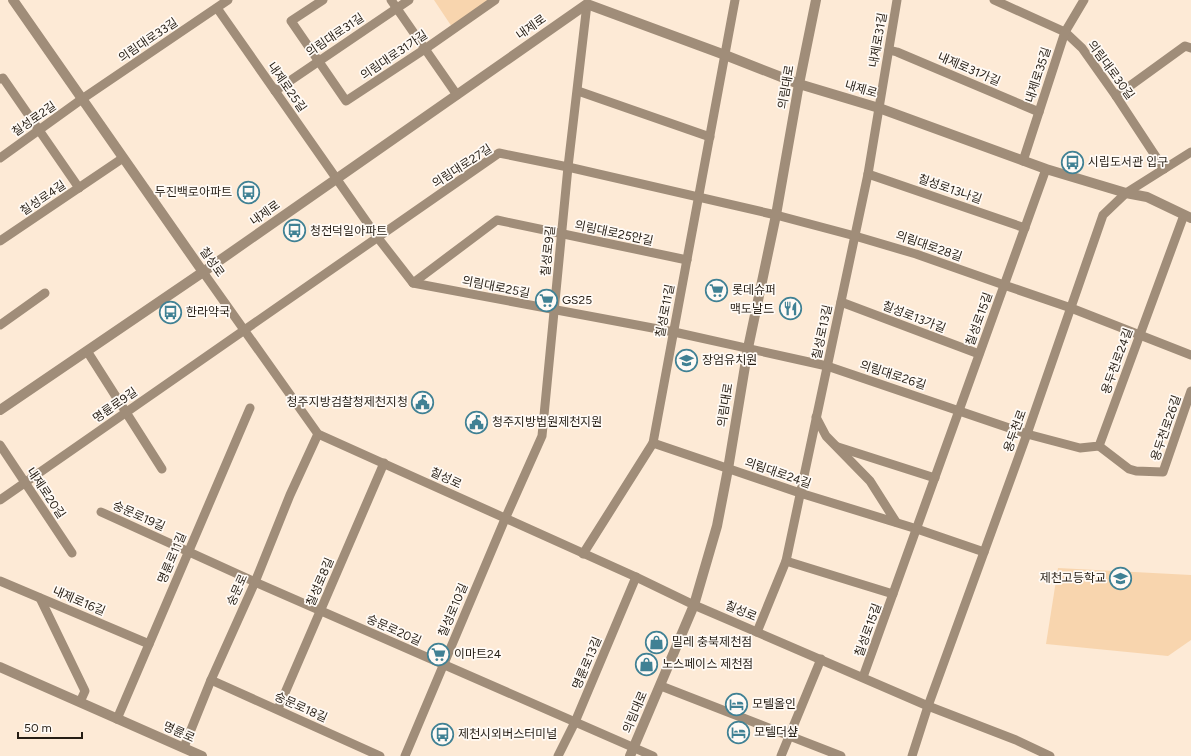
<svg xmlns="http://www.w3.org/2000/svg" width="1191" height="756" font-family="Figtree,'Noto Sans KR',sans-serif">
	<rect width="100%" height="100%" fill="#fdead6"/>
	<g fill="#f8d5ae">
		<polygon points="434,0 493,0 452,27"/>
		<polygon points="1058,568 1191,575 1191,640 1168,656 1046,644"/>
	</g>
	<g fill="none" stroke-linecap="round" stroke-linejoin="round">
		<g stroke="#a08d79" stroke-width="9">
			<polyline points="323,0 291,21 346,101 425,49 495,0"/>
			<polyline points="391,0 457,95"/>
			<polyline points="994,0 1065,32 1082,48 1116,96 1164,169"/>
			<polyline points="217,8 378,238 413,283 674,332 827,366 1027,434 1080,448 1099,446 1184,215"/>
			<polyline points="889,50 897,52 1039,112"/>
			<polyline points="0,79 3,78 79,188"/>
			<polyline points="275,91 409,0"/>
			<polyline points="578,91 710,137"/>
			<polyline points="1116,96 1185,46 1191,48"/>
			<polyline points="0,158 82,99 228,0"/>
			<polyline points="1023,161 1065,32 1084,0"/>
			<polyline points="868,174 1025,228"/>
			<polyline points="0,241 123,158"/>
			<polyline points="203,272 318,434 636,577 694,605 928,706 1016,740 1050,756"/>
			<polyline points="413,283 497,220 687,260"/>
			<polyline points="841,302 979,354"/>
			<polyline points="0,325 45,293"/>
			<polyline points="87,351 162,469"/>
			<polyline points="816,417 826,436 870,481 896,522"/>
			<polyline points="653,443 800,493 917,529 984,552"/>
			<polyline points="0,445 72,553"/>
			<polyline points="1099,446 1129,469 1136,471 1163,472 1191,391"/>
			<polyline points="838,447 935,478"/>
			<polyline points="0,500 499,153 568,167 776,215 855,236 916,254 1004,285 1071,308 1191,355"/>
			<polyline points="101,512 255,582 653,756"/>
			<polyline points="583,554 653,443 735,0"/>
			<polyline points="786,561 893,594"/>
			<polyline points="0,581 149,644"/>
			<polyline points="40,598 85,691 80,702"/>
			<polyline points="757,632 786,561 868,174 897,0"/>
			<polyline points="863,677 1046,169"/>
			<polyline points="211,680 380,756"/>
			<polyline points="661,686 841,756"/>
			<polyline points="278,709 384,463"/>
			<polyline points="117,719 250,408"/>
			<polyline points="184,747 211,680 255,582 290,495 318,434"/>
			<polyline points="405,756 505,519 542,436 568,167 587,4"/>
			<polyline points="558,756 575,722 636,577"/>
			<polyline points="781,756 821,659"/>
			<polyline points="912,756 928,706 1027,434 1103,215 1126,193 1191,152"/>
		</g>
		<g stroke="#a08d79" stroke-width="10">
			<polyline points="13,0 203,272"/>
			<polyline points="0,410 203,272 587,4 725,55 799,84 879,108 1046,169 1126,193 1147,197 1191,218"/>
			<polyline points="0,667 202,756"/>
			<polyline points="630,756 694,605 717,526 728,469 748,348 776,215 799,84 816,0"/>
		</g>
	</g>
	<defs>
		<symbol id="bus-ring" viewBox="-11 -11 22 22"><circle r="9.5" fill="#fffaf5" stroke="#408194" stroke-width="1.5"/><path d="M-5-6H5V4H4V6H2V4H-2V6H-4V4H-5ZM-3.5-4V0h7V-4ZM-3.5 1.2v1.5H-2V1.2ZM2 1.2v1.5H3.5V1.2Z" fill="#408194"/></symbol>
		<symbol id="supermarket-ring" viewBox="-11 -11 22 22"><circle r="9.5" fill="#fffaf5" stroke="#408194" stroke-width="1.5"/><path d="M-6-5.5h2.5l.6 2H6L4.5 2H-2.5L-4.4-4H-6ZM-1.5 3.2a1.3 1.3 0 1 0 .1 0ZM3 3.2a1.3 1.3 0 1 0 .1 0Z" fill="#408194"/></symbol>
		<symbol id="restaurant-ring" viewBox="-11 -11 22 22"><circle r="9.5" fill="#fffaf5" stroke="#408194" stroke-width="1.5"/><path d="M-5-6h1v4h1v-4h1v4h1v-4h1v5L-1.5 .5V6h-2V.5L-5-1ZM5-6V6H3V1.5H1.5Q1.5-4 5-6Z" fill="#408194"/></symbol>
		<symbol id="school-ring" viewBox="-11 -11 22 22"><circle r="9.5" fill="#fffaf5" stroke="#408194" stroke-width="1.5"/><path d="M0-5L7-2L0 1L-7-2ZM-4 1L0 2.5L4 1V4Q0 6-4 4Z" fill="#408194"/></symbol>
		<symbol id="civic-ring" viewBox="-11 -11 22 22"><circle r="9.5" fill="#fffaf5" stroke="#408194" stroke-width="1.5"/><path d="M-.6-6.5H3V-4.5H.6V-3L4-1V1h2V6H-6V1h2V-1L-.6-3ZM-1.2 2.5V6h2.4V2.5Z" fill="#408194"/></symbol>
		<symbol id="shop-ring" viewBox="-11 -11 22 22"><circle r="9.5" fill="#fffaf5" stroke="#408194" stroke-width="1.5"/><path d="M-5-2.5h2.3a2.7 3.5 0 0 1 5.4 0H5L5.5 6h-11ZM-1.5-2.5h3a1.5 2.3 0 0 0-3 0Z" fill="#408194"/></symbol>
		<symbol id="hotel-ring" viewBox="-11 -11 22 22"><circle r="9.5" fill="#fffaf5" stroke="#408194" stroke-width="1.5"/><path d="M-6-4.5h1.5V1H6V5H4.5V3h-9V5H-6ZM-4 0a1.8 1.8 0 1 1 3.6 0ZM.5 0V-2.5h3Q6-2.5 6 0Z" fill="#408194"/></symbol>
	</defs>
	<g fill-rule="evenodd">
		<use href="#bus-ring" x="1060" y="150" width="25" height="25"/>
		<use href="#bus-ring" x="236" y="180" width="25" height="25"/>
		<use href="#bus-ring" x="282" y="218" width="25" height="25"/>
		<use href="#supermarket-ring" x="704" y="278" width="25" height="25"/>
		<use href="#supermarket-ring" x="534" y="288" width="25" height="25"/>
		<use href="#restaurant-ring" x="778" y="296" width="25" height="25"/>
		<use href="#bus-ring" x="158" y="300" width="25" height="25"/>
		<use href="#school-ring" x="674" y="348" width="25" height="25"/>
		<use href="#civic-ring" x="410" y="390" width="25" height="25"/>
		<use href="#civic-ring" x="464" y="410" width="25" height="25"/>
		<use href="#school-ring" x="1108" y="566" width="25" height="25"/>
		<use href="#shop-ring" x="644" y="630" width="25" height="25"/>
		<use href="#supermarket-ring" x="426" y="642" width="25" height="25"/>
		<use href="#shop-ring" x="634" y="652" width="25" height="25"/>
		<use href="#hotel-ring" x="724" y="692" width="25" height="25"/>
		<use href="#hotel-ring" x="726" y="720" width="25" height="25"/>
		<use href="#bus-ring" x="430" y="722" width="25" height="25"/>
	</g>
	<g text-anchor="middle" stroke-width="3.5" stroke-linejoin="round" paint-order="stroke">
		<g font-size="12" fill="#251d14" stroke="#fffaf5">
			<text transform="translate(531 27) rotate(-35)" y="4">내제로</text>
			<text transform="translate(335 35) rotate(-34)" y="4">의림대로31길</text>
			<text transform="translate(148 40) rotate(-34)" y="4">의림대로33길</text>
			<text transform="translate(878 40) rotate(-80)" y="4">내제로31길</text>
			<text transform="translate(394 55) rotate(-34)" y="4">의림대로31가길</text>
			<text transform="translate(969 69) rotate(23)" y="4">내제로31가길</text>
			<text transform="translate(1111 70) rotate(54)" y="4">의림대로30길</text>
			<text transform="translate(1038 75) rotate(-72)" y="4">내제로35길</text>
			<text transform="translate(287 87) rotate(55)" y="4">내제로25길</text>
			<text transform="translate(786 87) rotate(-80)" y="4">의림대로</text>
			<text transform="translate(861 89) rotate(16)" y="4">내제로</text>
			<text transform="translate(34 119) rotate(-35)" y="4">칠성로2길</text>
			<text transform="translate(462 166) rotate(-33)" y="4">의림대로27길</text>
			<text transform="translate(950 189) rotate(19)" y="4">칠성로13나길</text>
			<text transform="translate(43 198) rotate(-34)" y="4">칠성로4길</text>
			<text transform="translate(265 213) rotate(-35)" y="4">내제로</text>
			<text transform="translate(614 233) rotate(12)" y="4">의림대로25안길</text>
			<text transform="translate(929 246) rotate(19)" y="4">의림대로28길</text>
			<text transform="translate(548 251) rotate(-84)" y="4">칠성로9길</text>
			<text transform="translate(212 262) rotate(55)" y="4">칠성로</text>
			<text transform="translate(496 287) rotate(11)" y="4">의림대로25길</text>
			<text transform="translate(665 311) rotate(-79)" y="4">칠성로11길</text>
			<text transform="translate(914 317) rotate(21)" y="4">칠성로13가길</text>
			<text transform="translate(979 319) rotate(-70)" y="4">칠성로15길</text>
			<text transform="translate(822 332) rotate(-78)" y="4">칠성로13길</text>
			<text transform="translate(1117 361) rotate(-70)" y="4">용두천로24길</text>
			<text transform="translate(893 375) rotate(18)" y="4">의림대로26길</text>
			<text transform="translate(115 405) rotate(-35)" y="4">명륜로9길</text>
			<text transform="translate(725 405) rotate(-81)" y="4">의림대로</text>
			<text transform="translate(1166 428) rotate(-71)" y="4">용두천로26길</text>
			<text transform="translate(1015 431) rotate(-70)" y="4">용두천로</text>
			<text transform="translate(778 473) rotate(19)" y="4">의림대로24길</text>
			<text transform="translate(446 478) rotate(25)" y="4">칠성로</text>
			<text transform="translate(46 493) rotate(56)" y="4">내제로20길</text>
			<text transform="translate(139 516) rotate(24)" y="4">숭문로19길</text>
			<text transform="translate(172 558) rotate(-67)" y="4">명륜로11길</text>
			<text transform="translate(320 582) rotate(-67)" y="4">칠성로8길</text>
			<text transform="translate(237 590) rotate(-66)" y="4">숭문로</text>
			<text transform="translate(79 601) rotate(23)" y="4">내제로16길</text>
			<text transform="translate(453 610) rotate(-67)" y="4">칠성로10길</text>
			<text transform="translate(741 611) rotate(23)" y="4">칠성로</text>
			<text transform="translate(394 630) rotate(24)" y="4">숭문로20길</text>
			<text transform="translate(868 630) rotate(-70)" y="4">칠성로15길</text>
			<text transform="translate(587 663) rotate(-67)" y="4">명륜로13길</text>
			<text transform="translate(301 707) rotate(24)" y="4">숭문로18길</text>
			<text transform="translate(635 712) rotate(-67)" y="4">의림대로</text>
			<text transform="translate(179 732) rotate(24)" y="4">명륜로</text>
		</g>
		<g font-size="12" fill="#251d14" stroke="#fffaf5" text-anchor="start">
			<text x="1088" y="166">시립도서관 입구</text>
			<text x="232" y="196" text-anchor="end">두진백로아파트</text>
			<text x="310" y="235">청전덕일아파트</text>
			<text x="732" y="294">롯데슈퍼</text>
			<text x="562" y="304">GS25</text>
			<text x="774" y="313" text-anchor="end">맥도날드</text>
			<text x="186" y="316">한라약국</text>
			<text x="702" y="364">장엄유치원</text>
			<text x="408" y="406" text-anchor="end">청주지방검찰청제천지청</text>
			<text x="492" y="426">청주지방법원제천지원</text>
			<text x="1106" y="582" text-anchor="end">제천고등학교</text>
			<text x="672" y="646">밀레 충북제천점</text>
			<text x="454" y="658">이마트24</text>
			<text x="662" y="668">노스페이스 제천점</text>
			<text x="752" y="708">모텔올인</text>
			<text x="754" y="736">모텔더샾</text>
			<text x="458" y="738">제천시외버스터미널</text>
		</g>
	</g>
	<path d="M18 732v6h64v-6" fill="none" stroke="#251d14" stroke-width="2"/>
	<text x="24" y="732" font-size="12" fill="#251d14" stroke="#fffaf5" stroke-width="3" paint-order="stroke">50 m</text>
</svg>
